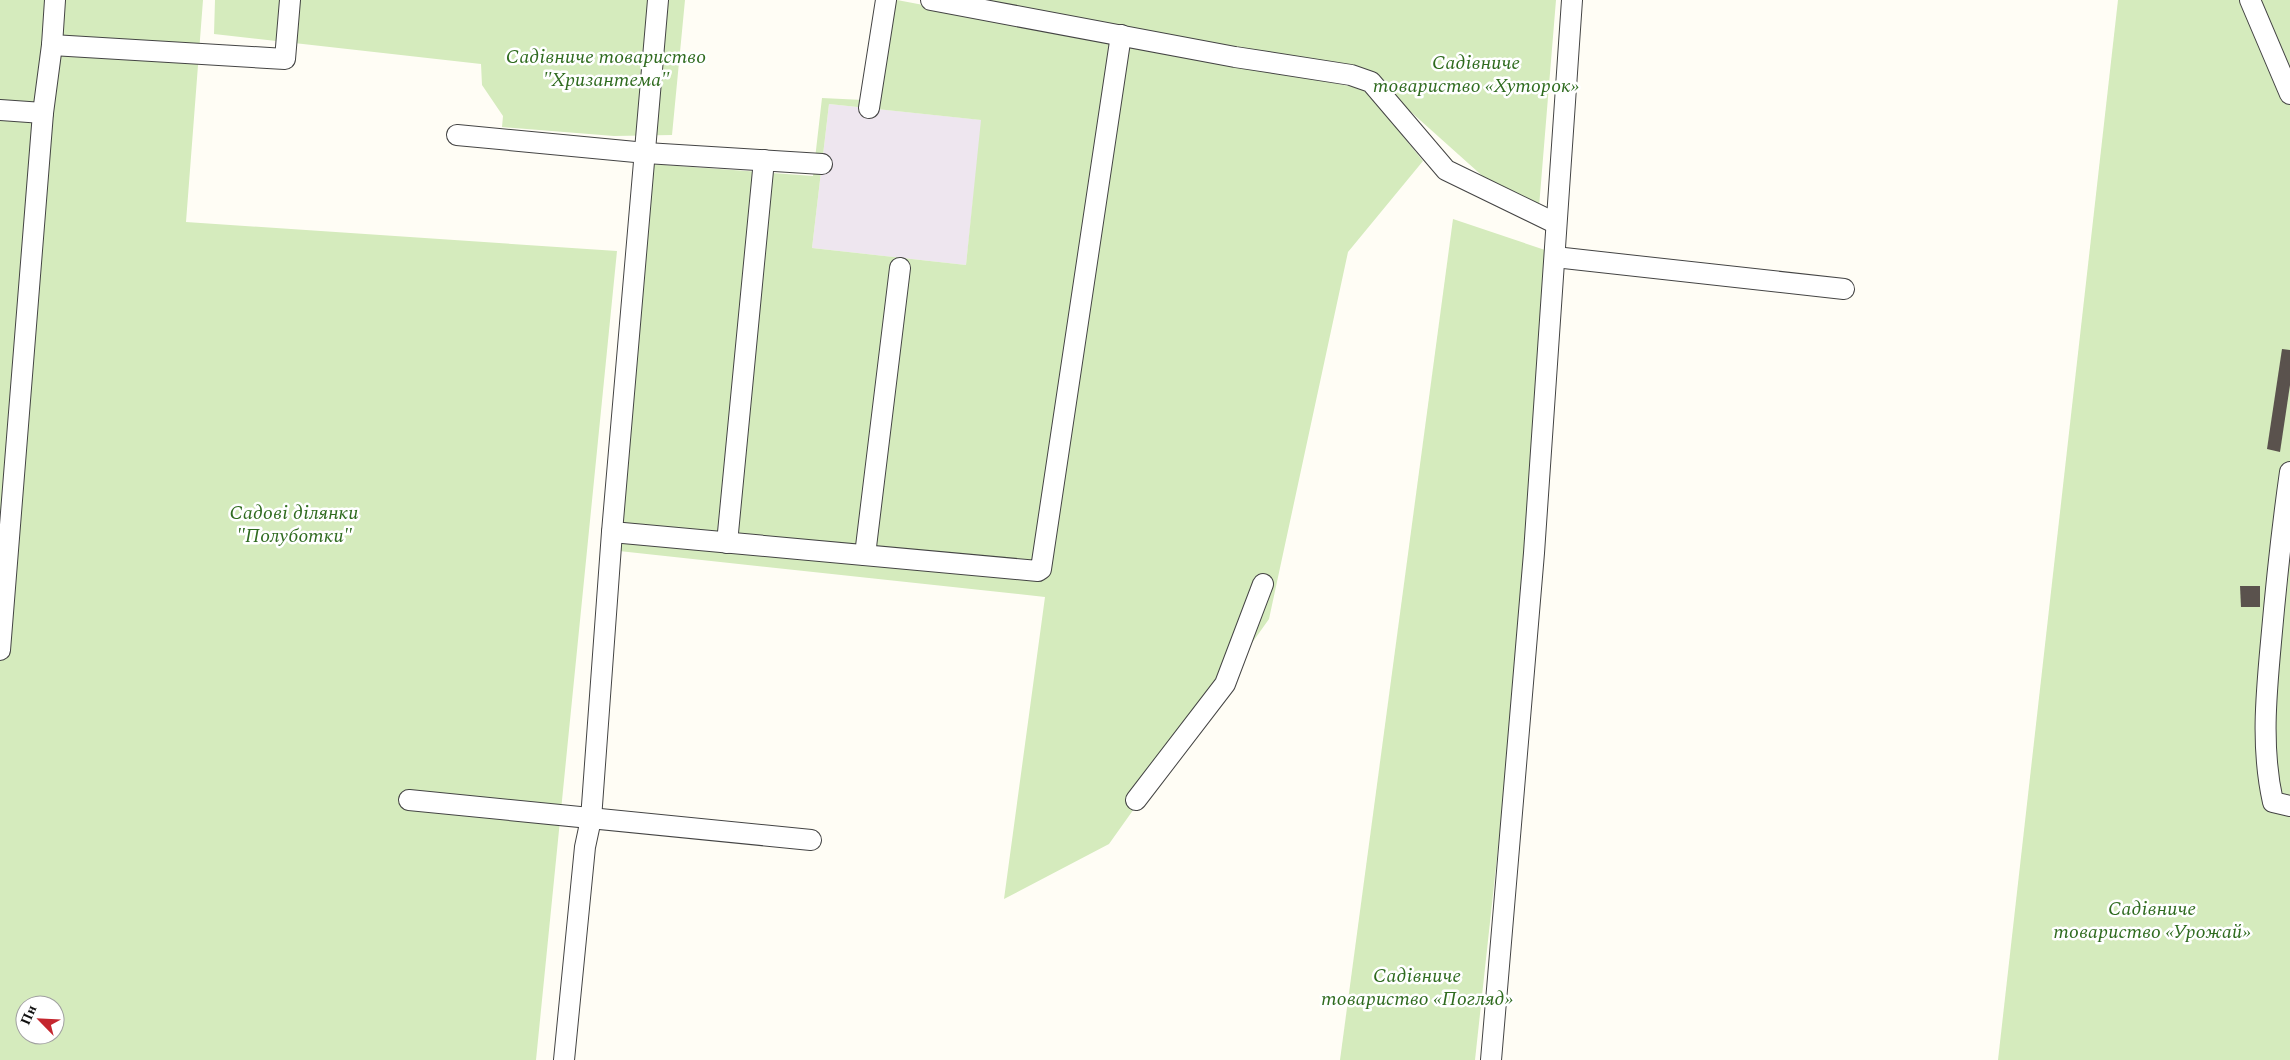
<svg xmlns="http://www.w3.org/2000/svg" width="2290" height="1060" font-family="Spectral,serif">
	<rect width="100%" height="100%" fill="#fffdf5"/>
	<polygon fill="#eee6ef" points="829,104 982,120 966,265 812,248"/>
	<g fill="#d5ebbd" fill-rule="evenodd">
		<path d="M0,0H203L186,222L617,251L536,1060H0ZM25,1005H55V1035H25Z"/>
		<polygon points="215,0 685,0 672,135 614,136 502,127 503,116 482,85 481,64 214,34"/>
		<path d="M886,0H897L1365,89L1423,161L1348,252L1269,619L1109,844L1004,899L1045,597L619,551L651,164L813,176L822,98L863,100ZM829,104L981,120L966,265L812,248Z"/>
		<polygon points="951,0 1556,0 1539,207 1497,189 1373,78"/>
		<polygon points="2118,0 2290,0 2290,1060 1998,1060"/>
		<polygon points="1453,219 1551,252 1506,775 1475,1060 1340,1060"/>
	</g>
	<g fill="#5a524d">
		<polygon points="2282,349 2290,350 2290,385 2280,452 2267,449"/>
		<polygon points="2240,586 2260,586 2260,607 2241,607"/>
	</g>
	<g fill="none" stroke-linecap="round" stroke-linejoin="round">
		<defs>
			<g id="minor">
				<polyline points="931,0 1235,57 1351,75 1371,82 1446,170 1555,223"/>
				<polyline points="2250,0 2290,94"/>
				<polyline points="52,45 285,59 290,0"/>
				<polyline points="869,108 886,0"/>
				<polyline points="0,110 43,113"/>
				<polyline points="457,135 646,153 822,164"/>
				<polyline points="1555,257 1844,289"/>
				<path d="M2290,472C2282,528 2276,585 2271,642C2266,696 2261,749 2273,802L2290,806"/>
				<polyline points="612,532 1038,571 1041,569 1121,35"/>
				<polyline points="727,543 764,160"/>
				<polyline points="865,555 900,268"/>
				<polyline points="0,650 43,113 52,45 55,0"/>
				<polyline points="409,800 811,840"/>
				<polyline points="1136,800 1225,684 1263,584"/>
				<polyline points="564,1060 585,847 591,819 612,532 658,0"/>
				<polyline points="1491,1060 1534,553 1572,0"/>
			</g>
		</defs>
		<use href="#minor" stroke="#444" stroke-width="22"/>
		<use href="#minor" stroke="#fff" stroke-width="20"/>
	</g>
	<g text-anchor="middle" stroke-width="5" stroke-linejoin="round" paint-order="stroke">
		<g font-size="20" font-style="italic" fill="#2f6b1f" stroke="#fff">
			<text x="606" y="63">Садівниче товариство<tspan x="606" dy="23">"Хризантема"</tspan></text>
			<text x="1476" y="69">Садівниче<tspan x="1476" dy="23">товариство «Хуторок»</tspan></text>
			<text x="294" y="519">Садові ділянки<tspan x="294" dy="23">"Полуботки"</tspan></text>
			<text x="2152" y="915">Садівниче<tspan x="2152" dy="23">товариство «Урожай»</tspan></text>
			<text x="1417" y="982">Садівниче<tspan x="1417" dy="23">товариство «Погляд»</tspan></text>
		</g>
	</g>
	<g transform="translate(40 1020) rotate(294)"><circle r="24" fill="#ffffff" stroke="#a0a0a0"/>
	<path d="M0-4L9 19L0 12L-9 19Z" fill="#c4262e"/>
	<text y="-8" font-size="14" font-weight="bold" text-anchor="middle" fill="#111111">Пн</text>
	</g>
</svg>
